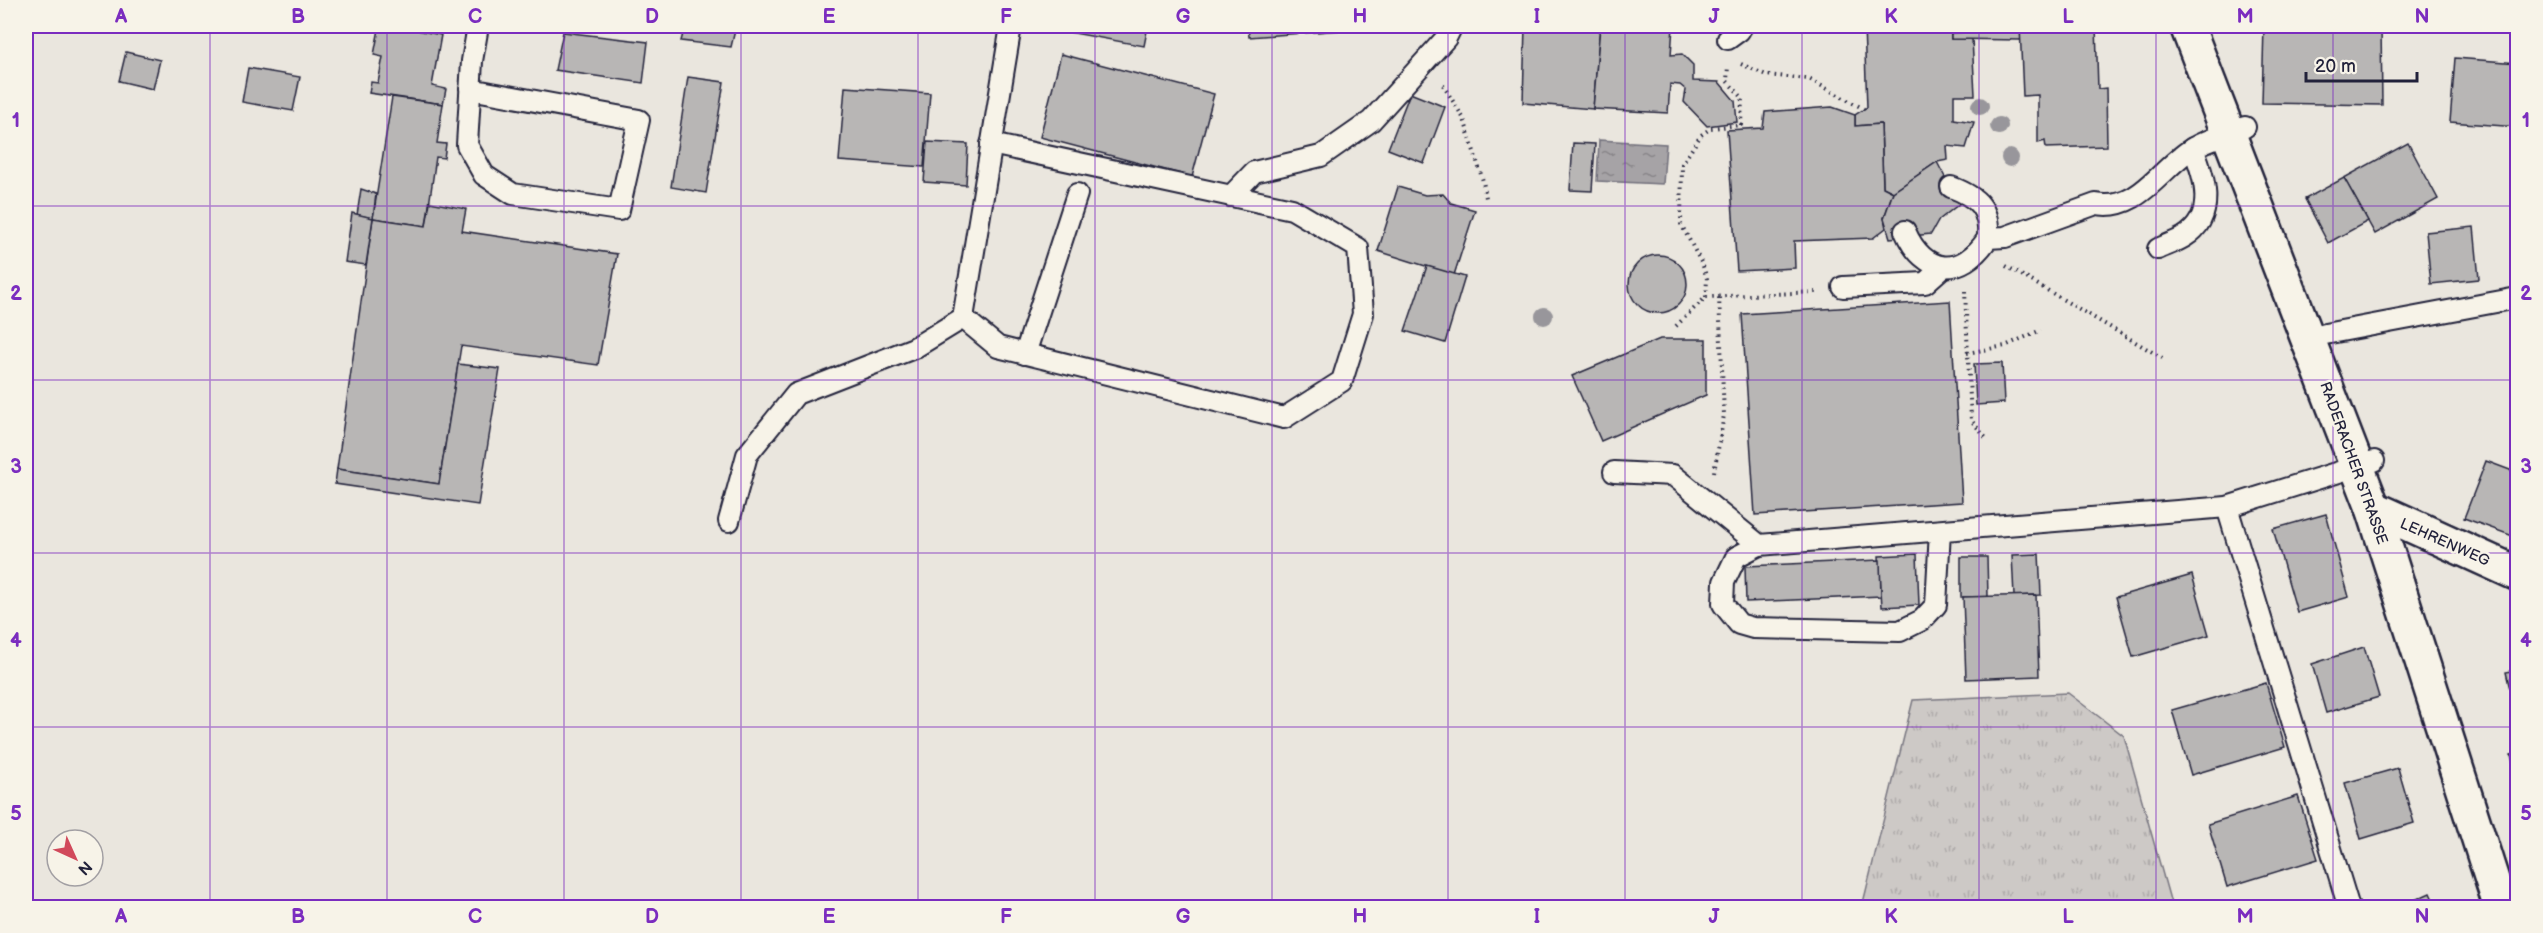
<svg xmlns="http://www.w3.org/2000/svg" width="2543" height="933" font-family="'Balsamiq Sans',sans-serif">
	<defs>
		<pattern id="grass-tufts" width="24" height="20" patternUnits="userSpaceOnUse" patternTransform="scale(1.5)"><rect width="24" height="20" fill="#cdc9c6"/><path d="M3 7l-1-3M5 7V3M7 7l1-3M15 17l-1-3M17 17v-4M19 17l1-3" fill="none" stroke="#b0acab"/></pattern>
		<pattern id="water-ripples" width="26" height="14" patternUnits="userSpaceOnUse" patternTransform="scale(1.5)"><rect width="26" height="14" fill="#a6a3a6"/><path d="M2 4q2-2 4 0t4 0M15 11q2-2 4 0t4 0" fill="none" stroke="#878488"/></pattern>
	</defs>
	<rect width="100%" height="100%" fill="#eae6de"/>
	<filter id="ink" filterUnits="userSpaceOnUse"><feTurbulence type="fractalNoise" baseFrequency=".0167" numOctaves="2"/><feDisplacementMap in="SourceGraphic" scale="12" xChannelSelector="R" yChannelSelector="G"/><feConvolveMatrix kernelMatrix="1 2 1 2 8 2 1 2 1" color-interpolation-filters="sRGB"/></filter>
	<g filter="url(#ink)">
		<polygon fill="url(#grass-tufts)" stroke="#787680" stroke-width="1.5" points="2068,693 2124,736 2172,907 1862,907 1913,700"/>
		<polygon fill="url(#water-ripples)" stroke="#716f7b" stroke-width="1.5" points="1599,140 1666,144 1663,184 1597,181"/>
		<g fill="#b8b6b5" stroke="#22223b" stroke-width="1.5">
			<polygon points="369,26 416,26 416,30 441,35 432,86 446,89 443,104 369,93 371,82 378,83 383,57 374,55 379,29"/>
			<polygon points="685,26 736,26 731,47 681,41"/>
			<polygon points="1036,26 1148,26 1144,46"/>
			<polygon points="1248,26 1356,26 1356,29 1249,37"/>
			<polygon points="1525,26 1600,26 1593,109 1523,103"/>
			<polygon points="1600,26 1673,26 1671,55 1682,54 1693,65 1693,81 1719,82 1735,101 1737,122 1707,126 1684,102 1686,90 1680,85 1670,84 1668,113 1593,109"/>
			<polygon points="1837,26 1864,26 1865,30 1843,31"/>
			<polygon points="1864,26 1986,26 1986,31 1951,33 1951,39 1972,39 1975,95 1954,95 1954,119 1974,122 1966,148 1947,146 1948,160 1937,162 1893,192 1883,187 1881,124 1855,126 1855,115 1867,107"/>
			<polygon points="1986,26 2021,29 2021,40 1951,39 1951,33 1986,31"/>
			<polygon points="2020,26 2096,26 2098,89 2106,88 2107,146 2046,148 2045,141 2038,143 2038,95 2023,96"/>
			<polygon points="2264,26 2381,26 2382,105 2262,103"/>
			<polygon points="563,32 648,42 643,83 555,70"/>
			<polygon points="126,52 160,60 153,89 119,81"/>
			<polygon points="1061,54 1214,94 1192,177 1040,137"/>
			<polygon points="2455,58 2518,63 2518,127 2450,122"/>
			<polygon points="248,68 300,77 293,111 242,102"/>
			<polygon points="688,77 724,82 706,193 671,187"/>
			<polygon points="845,87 930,93 924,167 839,161"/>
			<polygon points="1410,93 1445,107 1424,163 1388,149"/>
			<polygon points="392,97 443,104 437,143 446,144 444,158 436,157 426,226 373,218"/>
			<polygon points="1832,107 1855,115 1855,126 1881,124 1883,187 1893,192 1884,218 1886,228 1873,238 1794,241 1795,268 1737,271 1727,130 1763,128 1765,112"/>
			<polygon points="927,142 968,144 966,185 924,182"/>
			<polygon points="1573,143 1595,144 1592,191 1570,190"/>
			<polygon points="2408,143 2438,199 2375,234 2344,178"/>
			<polygon points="1937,162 1959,204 1939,220 1931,234 1890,238 1884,218 1893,192"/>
			<polygon points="2344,178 2368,221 2328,243 2305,199"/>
			<polygon points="1398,187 1425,195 1443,194 1451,203 1475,210 1454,275 1378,251"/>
			<polygon points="361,189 376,194 373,218 357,215"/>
			<polygon points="430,202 466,209 462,231 617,254 598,365 461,346 439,484 337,469 373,218 426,226"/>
			<polygon points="352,213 373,218 366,265 345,262"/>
			<polygon points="2474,227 2479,279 2431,284 2426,232"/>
			<circle cx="1658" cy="284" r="29"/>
			<polygon points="1427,266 1465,277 1445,343 1405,331"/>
			<polygon points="1950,301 1962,502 1755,515 1742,314"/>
			<polygon points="1660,339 1706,339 1706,395 1601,441 1572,376"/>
			<polygon points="2002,363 2004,403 1976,405 1974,364"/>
			<polygon points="458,364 500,369 478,505 335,484 337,469 439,484"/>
			<polygon points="2486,461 2518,473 2518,538 2464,518"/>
			<polygon points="2326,514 2349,597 2297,612 2273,529"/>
			<polygon points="1917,554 1919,605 1882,607 1879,556"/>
			<polygon points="2039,554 2041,595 2014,596 2012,555"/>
			<polygon points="1961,557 1987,557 1988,597 1961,597"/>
			<polygon points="1880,560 1881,596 1746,602 1745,566"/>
			<polygon points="2192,575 2209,635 2133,657 2116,597"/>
			<polygon points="2036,595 2039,676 1966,679 1963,597"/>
			<polygon points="2364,647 2379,697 2326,713 2312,664"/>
			<polygon points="2518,670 2518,724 2506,672"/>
			<polygon points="2266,683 2285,747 2191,775 2172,710"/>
			<polygon points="2518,753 2518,783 2511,755"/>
			<polygon points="2398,768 2414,823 2361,839 2345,783"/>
			<polygon points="2298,796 2318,859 2227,887 2208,824"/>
			<polygon points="2430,893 2437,908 2397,908"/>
		</g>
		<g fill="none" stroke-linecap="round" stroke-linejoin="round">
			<defs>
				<g id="lane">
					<polyline points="1728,39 1739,31 1742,26"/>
					<polyline points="470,89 639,120 619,210 513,194 484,175 467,145 472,61 478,26"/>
					<path d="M1951,187C1978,197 1990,209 1988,238"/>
					<polyline points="1231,196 1254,172 1321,156 1371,121 1446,38 1452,26"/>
					<path d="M1905,231C1924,275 1961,279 1988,238L2005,237L2096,204C2139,212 2160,168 2193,148C2208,139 2228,134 2245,127"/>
					<path d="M2158,249C2166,245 2176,242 2184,237C2217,217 2205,177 2193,148"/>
					<polyline points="1843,287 1925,283 1943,267"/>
					<polyline points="963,318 998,347 1284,418 1342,381 1363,314 1358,248 1292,209 991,144"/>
					<polyline points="2310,340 2325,334 2512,299 2518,301"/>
					<polyline points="1025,354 1077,194"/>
					<polyline points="1614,472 1673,475 1759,545 2227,507 2374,461"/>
					<polyline points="2227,507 2349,908"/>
					<polyline points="729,521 747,455 796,394 914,348 963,318 1011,26"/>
					<polyline points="1759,545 1736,557 1724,582 1723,604 1739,624 1753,628 1900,631 1922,620 1936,605 1940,531"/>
				</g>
				<polyline id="street" points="2373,508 2518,574"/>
				<polyline id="secondary" points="2187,26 2373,508 2501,908"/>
			</defs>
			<use href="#lane" stroke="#22223b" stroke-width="24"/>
			<use href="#street" stroke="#22223b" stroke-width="38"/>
			<use href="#secondary" stroke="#22223b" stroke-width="38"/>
			<g stroke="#22223b" stroke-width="4" stroke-dasharray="1.5 4.5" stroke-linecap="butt">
				<polyline points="1741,64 1766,75 1809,79 1864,109"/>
				<polyline points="1443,85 1464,119 1483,181 1486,198"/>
				<polyline points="2006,266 2166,360"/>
				<polyline points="1965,291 1971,420 1986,438"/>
				<polyline points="1706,297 1707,279 1703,266 1681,224 1682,164 1701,135 1711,128 1741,125 1742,97 1727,81 1728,66"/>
				<polyline points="1676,326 1706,297 1816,292"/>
				<polyline points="1967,353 2005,346 2041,330"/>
				<polyline points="1714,472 1724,415 1719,297"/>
			</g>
			<use href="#lane" stroke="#f7f3e8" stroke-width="20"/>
			<use href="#street" stroke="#f7f3e8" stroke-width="33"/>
			<use href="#secondary" stroke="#f7f3e8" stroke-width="33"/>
		</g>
		<g fill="#98969b">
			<circle cx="1980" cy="106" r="9"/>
			<circle cx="1999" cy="126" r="9"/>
			<circle cx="2010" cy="158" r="9"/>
			<circle cx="1544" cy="316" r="9"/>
		</g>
	</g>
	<path fill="none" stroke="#7b2cbf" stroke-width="1.5" stroke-opacity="0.55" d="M210,26V908M387,26V908M564,26V908M741,26V908M918,26V908M1095,26V908M1272,26V908M1448,26V908M1625,26V908M1802,26V908M1979,26V908M2156,26V908M2333,26V908M26,206H2518M26,380H2518M26,553H2518M26,727H2518"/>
	<g text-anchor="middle" stroke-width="5" stroke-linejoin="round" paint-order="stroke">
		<g font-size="15" fill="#22223b" stroke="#f7f3e8">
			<text transform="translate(2354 463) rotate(70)" y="5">RADERACHER STRASSE</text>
			<text transform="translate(2445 542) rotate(24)" y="5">LEHRENWEG</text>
		</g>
	</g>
	<rect width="2543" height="933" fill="none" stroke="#f7f3e8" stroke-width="66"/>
	<g transform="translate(75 858) rotate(135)"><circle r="28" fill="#f7f3e8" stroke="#a29fa3" stroke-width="1.5"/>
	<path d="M0-4.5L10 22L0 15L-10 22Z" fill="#d1495b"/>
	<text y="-9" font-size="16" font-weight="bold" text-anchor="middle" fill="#22223b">N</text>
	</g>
	<path d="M2306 72v9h111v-9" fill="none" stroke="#22223b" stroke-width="3"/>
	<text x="2315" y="72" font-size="18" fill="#22223b" stroke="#f7f3e8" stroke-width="4.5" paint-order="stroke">20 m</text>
	<rect x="33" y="33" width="2477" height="867" fill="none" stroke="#7b2cbf" stroke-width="2"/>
	<g font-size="20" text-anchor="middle" font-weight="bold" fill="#7b2cbf">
		<text x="121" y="23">A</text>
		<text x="298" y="23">B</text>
		<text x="475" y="23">C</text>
		<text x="652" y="23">D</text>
		<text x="829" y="23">E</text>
		<text x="1006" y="23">F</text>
		<text x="1183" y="23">G</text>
		<text x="1360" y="23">H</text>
		<text x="1537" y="23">I</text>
		<text x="1714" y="23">J</text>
		<text x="1891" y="23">K</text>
		<text x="2068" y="23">L</text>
		<text x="2245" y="23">M</text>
		<text x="2422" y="23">N</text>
		<text x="16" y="127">1</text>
		<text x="2526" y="127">1</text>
		<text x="16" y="300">2</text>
		<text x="2526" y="300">2</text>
		<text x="16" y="473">3</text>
		<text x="2526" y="473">3</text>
		<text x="16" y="647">4</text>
		<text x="2526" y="647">4</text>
		<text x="16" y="820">5</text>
		<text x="2526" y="820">5</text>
		<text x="121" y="923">A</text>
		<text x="298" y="923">B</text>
		<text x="475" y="923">C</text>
		<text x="652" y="923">D</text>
		<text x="829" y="923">E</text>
		<text x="1006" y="923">F</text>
		<text x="1183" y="923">G</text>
		<text x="1360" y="923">H</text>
		<text x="1537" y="923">I</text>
		<text x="1714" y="923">J</text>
		<text x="1891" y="923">K</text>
		<text x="2068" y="923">L</text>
		<text x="2245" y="923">M</text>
		<text x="2422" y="923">N</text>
	</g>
</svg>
